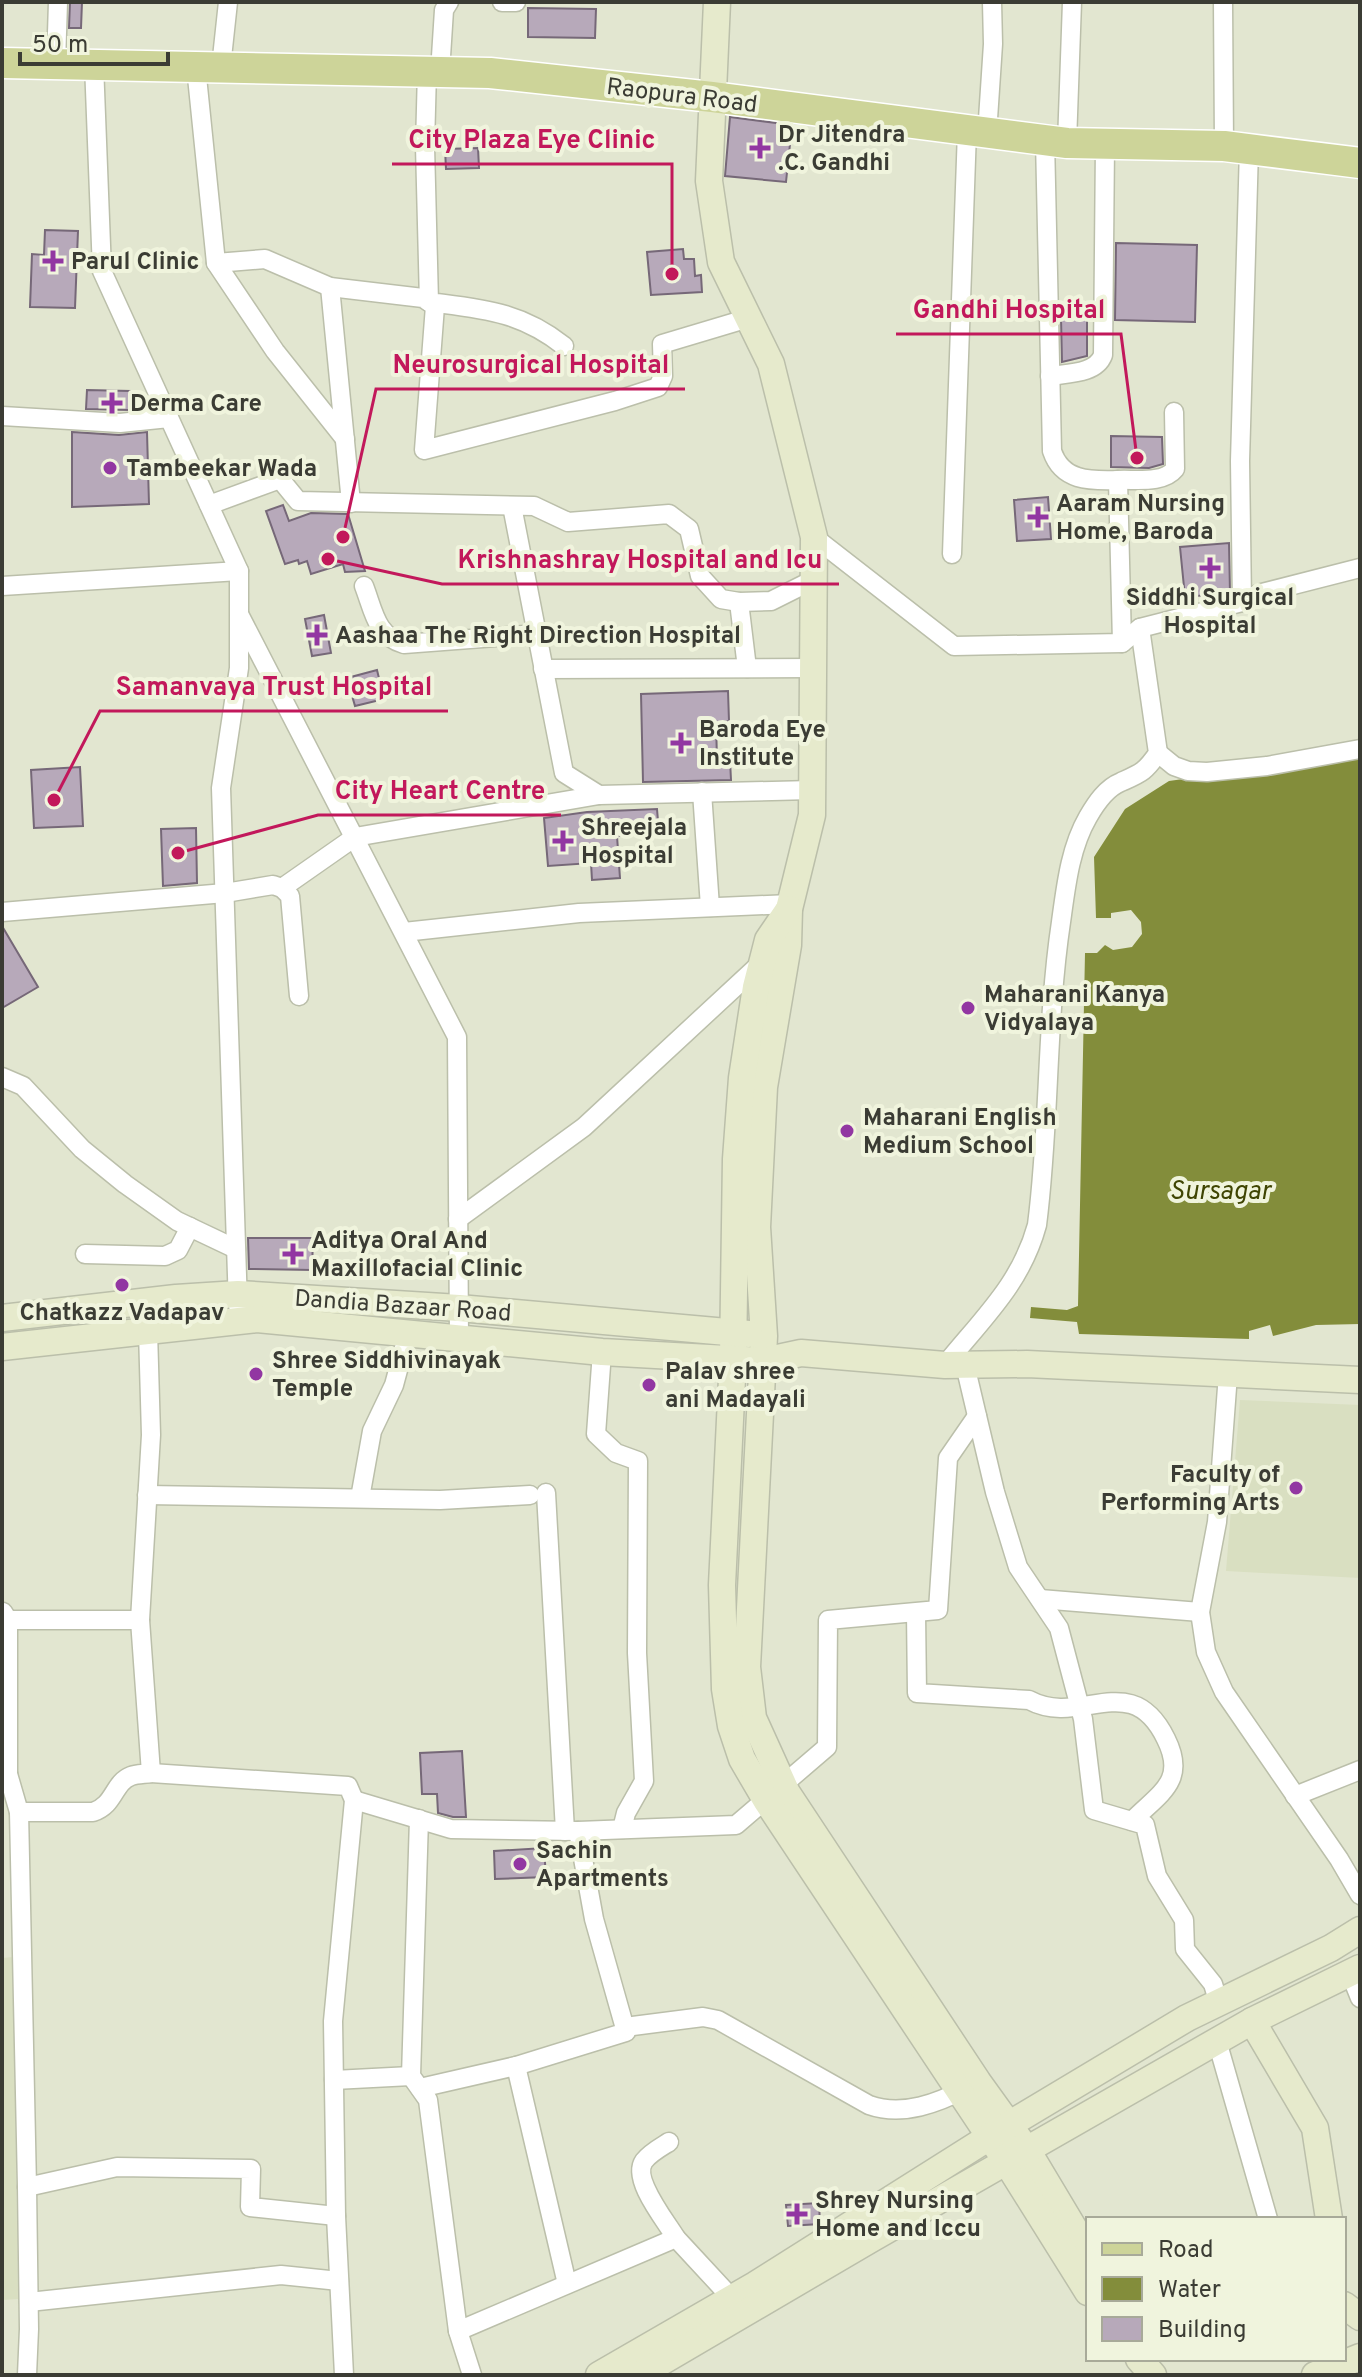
<svg xmlns="http://www.w3.org/2000/svg" width="1362" height="2377" font-family="Overpass,sans-serif">
	<rect width="100%" height="100%" fill="#e2e6d0"/>
	<g fill="#d9dfc1">
		<polygon points="1240,1400 1360,1405 1360,1578 1226,1571"/>
		<polygon points="13,1957 18,2299 2,2300 2,1958"/>
	</g>
	<polygon fill="#838d3b" points="1360,754 1360,1324 1316,1325 1273,1336 1270,1325 1249,1331 1249,1339 1079,1334 1077,1322 1030,1318 1031,1307 1067,1310 1078,1306 1085,953 1097,953 1105,945 1113,950 1132,947 1142,934 1141,922 1131,910 1111,913 1111,918 1096,918 1094,857 1125,809 1169,781"/>
	<g fill="#b7a9ba" stroke="#766878" stroke-width="2">
		<polygon points="70,2 82,2 81,28 69,28"/>
		<polygon points="528,8 596,9 595,38 528,37"/>
		<polygon points="730,117 792,125 786,182 725,176"/>
		<polygon points="478,148 479,168 446,169 445,149"/>
		<polygon points="45,230 78,231 75,308 30,307 32,254 44,255"/>
		<polygon points="1116,243 1197,245 1195,322 1115,320"/>
		<polygon points="683,249 684,259 694,259 695,276 701,275 702,292 651,295 647,252"/>
		<polygon points="1087,317 1087,356 1062,362 1061,318"/>
		<polygon points="87,390 130,391 129,410 86,409"/>
		<polygon points="72,432 119,435 147,432 149,504 72,507"/>
		<polygon points="1111,436 1162,437 1163,464 1149,468 1111,467"/>
		<polygon points="1048,497 1051,539 1017,541 1014,500"/>
		<polygon points="283,505 289,521 311,513 348,514 365,571 345,572 343,564 311,574 307,561 299,564 298,560 285,564 266,511"/>
		<polygon points="1229,543 1230,593 1185,597 1180,547"/>
		<polygon points="324,615 331,653 312,656 305,619"/>
		<polygon points="377,670 384,699 355,706 347,678"/>
		<polygon points="728,691 729,721 716,722 717,760 730,760 731,780 643,782 641,694"/>
		<polygon points="80,767 83,826 34,828 31,770"/>
		<polygon points="657,809 659,833 617,836 620,878 592,880 591,863 548,866 544,818 587,812"/>
		<polygon points="196,828 197,883 163,886 161,829"/>
		<polygon points="2,926 38,987 2,1008"/>
		<polygon points="248,1238 313,1238 312,1270 249,1269"/>
		<polygon points="462,1751 466,1817 453,1817 438,1813 437,1794 422,1794 420,1753"/>
		<polygon points="544,1848 546,1877 495,1879 494,1851"/>
		<polygon points="819,2203 820,2224 788,2226 786,2205"/>
	</g>
	<g fill="none" stroke-linecap="round" stroke-linejoin="round">
		<defs>
			<g id="street">
				<polyline points="502,2 516,2"/>
				<polyline points="1223,2 1224,146"/>
				<polyline points="56,64 58,2"/>
				<polyline points="94,64 102,271 239,571 239,668 221,788 238,1306"/>
				<polyline points="196,67 216,263 265,259 330,287 423,298 435,306 424,450 615,401 658,387 663,376 662,344 749,318"/>
				<polyline points="221,67 228,2"/>
				<path d="M427,71L425,146L429,302C482,309 520,311 564,346"/>
				<polyline points="440,72 444,10 449,2"/>
				<polyline points="987,134 993,44 992,2"/>
				<path d="M1045,140L1052,451C1062,481 1089,481 1118,480L1122,643"/>
				<polyline points="1067,143 1072,2"/>
				<polyline points="216,263 275,351 345,439"/>
				<polyline points="330,287 351,503"/>
				<path d="M1050,376C1068,373 1096,374 1103,355L1105,144"/>
				<polyline points="2,416 120,423 169,418"/>
				<path d="M1118,480C1135,479 1163,484 1175,469L1174,412"/>
				<polyline points="209,505 280,479 298,501 534,506 568,522 669,514 689,529 700,576 721,599 739,602 771,601 813,580"/>
				<polyline points="512,506 564,773 599,795 812,790"/>
				<polyline points="814,537 954,646 1122,643 1140,628 1242,602 1258,594 1360,568"/>
				<polyline points="952,554 967,131"/>
				<polyline points="2,586 239,571"/>
				<path d="M364,586C374,612 376,636 404,644L537,634"/>
				<polyline points="739,602 747,668"/>
				<polyline points="1242,602 1240,461 1249,149"/>
				<polyline points="240,616 457,1037 459,1338"/>
				<polyline points="543,669 813,668"/>
				<polyline points="1158,753 1174,766 1188,771 1207,772 1267,766 1360,749"/>
				<polyline points="702,792 710,907"/>
				<polyline points="282,888 355,837 599,795"/>
				<polyline points="2,912 225,893 273,885 282,888 290,896 299,996"/>
				<polyline points="404,932 579,913 790,904"/>
				<polyline points="2,1077 23,1086 82,1149 125,1184 177,1221 236,1249"/>
				<polyline points="458,1219 584,1127 761,963"/>
				<polyline points="85,1254 165,1256 178,1250 190,1227"/>
				<polyline points="602,1352 596,1434 616,1453 638,1461 637,1653 644,1781 626,1813 622,1829"/>
				<path d="M945,1365C982,1319 1021,1284 1037,1225C1050,1125 1046,1022 1061,922C1066,886 1070,848 1088,817C1096,803 1106,788 1121,782C1141,773 1145,772 1158,753L1140,628"/>
				<polyline points="965,1365 995,1492 1018,1567 1059,1628 1083,1719 1094,1810 1145,1825 1157,1876 1184,1920 1185,1949 1213,1984 1219,2004"/>
				<polyline points="1228,1374 1217,1522 1200,1612 1206,1652 1224,1692 1339,1859 1360,1895"/>
				<polyline points="546,1493 565,1831"/>
				<polyline points="147,1495 440,1500 530,1495"/>
				<polyline points="360,1498 372,1431 394,1385 408,1333"/>
				<polyline points="1040,1599 1200,1612"/>
				<path d="M916,1613L917,1693L1029,1700C1081,1728 1131,1667 1166,1739C1187,1781 1160,1793 1132,1821"/>
				<polyline points="8,1620 140,1620 151,1435 148,1331"/>
				<polyline points="151,1773 348,1786 354,1800 333,2021 336,2216 344,2375"/>
				<polyline points="2,1774 8,1774 8,1620 3,1612"/>
				<path d="M8,1774L19,1812H93C115,1805 113,1783 131,1776C136,1774 145,1774 151,1773L140,1620"/>
				<polyline points="1295,1796 1360,1770"/>
				<polyline points="354,1800 451,1829 578,1831 736,1825 827,1747 828,1620 938,1610 948,1458 977,1416"/>
				<polyline points="19,1812 27,2187 29,2329 27,2375"/>
				<polyline points="419,1819 411,2076 428,2100 458,2331 676,2238 739,2306"/>
				<polyline points="1350,1973 1360,1998"/>
				<path d="M625,2027L703,2017L718,2020L869,2105C903,2117 938,2103 969,2087"/>
				<polyline points="1217,2041 1268,2219"/>
				<polyline points="516,2066 626,2032 594,1919 578,1831"/>
				<polyline points="334,2080 411,2076"/>
				<polyline points="420,2088 516,2066 567,2284"/>
				<path d="M669,2142C661,2147 650,2153 644,2161C631,2179 666,2221 676,2238"/>
				<polyline points="27,2187 117,2167 251,2169 250,2207 336,2216"/>
				<polyline points="29,2302 281,2275 339,2281"/>
				<polyline points="458,2331 472,2375"/>
			</g>
			<g id="secondary">
				<polyline points="717,2 709,181 721,262 771,364 814,537 812,815 789,909 788,945 764,1087 757,1227 764,1336 747,1667 753,1718 787,1793 978,2082 1027,2150 1088,2252"/>
				<polyline points="789,909 768,940 756,987 742,1078 736,1159 733,1358 722,1585 725,1689 731,1726 742,1759 766,1800 1006,2161 1088,2292"/>
				<polyline points="2,1318 176,1298 238,1294 459,1308 749,1334"/>
				<polyline points="2,1347 257,1319 602,1352 763,1361 801,1353 945,1365 1027,1364 1360,1380"/>
				<polyline points="1252,2021 1315,2128 1329,2219"/>
				<polyline points="1344,2305 1360,2317"/>
				<polyline points="1139,2359 1153,2375"/>
				<polyline points="599,2375 755,2285 1010,2124 1187,2018 1331,1948 1360,1930"/>
				<polyline points="639,2375 871,2239 1252,2021 1360,1968"/>
				<polyline points="1315,2375 1360,2357"/>
			</g>
			<polyline id="primary" points="2,63 490,73 712,97 1067,143 1224,146 1360,163"/>
		</defs>
		<use href="#street" stroke="#bbbfaa" stroke-width="21"/>
		<use href="#secondary" stroke="#bbbfaa" stroke-width="29"/>
		<use href="#primary" stroke="#fff" stroke-width="33"/>
		<use href="#street" stroke="#fff" stroke-width="18"/>
		<use href="#secondary" stroke="#e6eacc" stroke-width="26"/>
		<use href="#primary" stroke="#cdd499" stroke-width="30"/>
	</g>
	<g fill="#9237a2" stroke="#f0f4dd" stroke-width="3">
		<path d="M756 136h8v8h8v8h-8v8h-8v-8h-8v-8h8z"/>
		<path d="M49 249h8v8h8v8h-8v8h-8v-8h-8v-8h8z"/>
		<path d="M108 391h8v8h8v8h-8v8h-8v-8h-8v-8h8z"/>
		<circle cx="110" cy="468" r="8"/>
		<path d="M1034 505h8v8h8v8h-8v8h-8v-8h-8v-8h8z"/>
		<path d="M1206 556h8v8h8v8h-8v8h-8v-8h-8v-8h8z"/>
		<path d="M313 623h8v8h8v8h-8v8h-8v-8h-8v-8h8z"/>
		<path d="M677 731h8v8h8v8h-8v8h-8v-8h-8v-8h8z"/>
		<path d="M559 829h8v8h8v8h-8v8h-8v-8h-8v-8h8z"/>
		<circle cx="968" cy="1008" r="8"/>
		<circle cx="847" cy="1131" r="8"/>
		<path d="M289 1242h8v8h8v8h-8v8h-8v-8h-8v-8h8z"/>
		<circle cx="122" cy="1285" r="8"/>
		<circle cx="256" cy="1374" r="8"/>
		<circle cx="649" cy="1385" r="8"/>
		<circle cx="1296" cy="1488" r="8"/>
		<circle cx="520" cy="1864" r="8"/>
		<path d="M793 2202h8v8h8v8h-8v8h-8v-8h-8v-8h8z"/>
	</g>
	<g text-anchor="middle" stroke-width="8" stroke-linejoin="round" paint-order="stroke">
		<g font-size="24" fill="#3b3c34" stroke="#f0f4dd">
			<text transform="translate(682 95) rotate(7)" y="8">Raopura Road</text>
			<text transform="translate(403 1305) rotate(4)" y="8">Dandia Bazaar Road</text>
		</g>
		<g font-size="24" font-weight="bold" fill="#3b3c34" stroke="#f0f4dd" text-anchor="start">
			<text x="778" y="142">Dr Jitendra<tspan x="778" dy="28">.C. Gandhi</tspan></text>
			<text x="71" y="269">Parul Clinic</text>
			<text x="130" y="411">Derma Care</text>
			<text x="126" y="476">Tambeekar Wada</text>
			<text x="1056" y="511">Aaram Nursing<tspan x="1056" dy="28">Home, Baroda</tspan></text>
			<text x="1210" y="605" text-anchor="middle">Siddhi Surgical<tspan x="1210" dy="28">Hospital</tspan></text>
			<text x="335" y="643">Aashaa The Right Direction Hospital</text>
			<text x="699" y="737">Baroda Eye<tspan x="699" dy="28">Institute</tspan></text>
			<text x="581" y="835">Shreejala<tspan x="581" dy="28">Hospital</tspan></text>
			<text x="984" y="1002">Maharani Kanya<tspan x="984" dy="28">Vidyalaya</tspan></text>
			<text x="863" y="1125">Maharani English<tspan x="863" dy="28">Medium School</tspan></text>
			<text x="311" y="1248">Aditya Oral And<tspan x="311" dy="28">Maxillofacial Clinic</tspan></text>
			<text x="122" y="1320" text-anchor="middle">Chatkazz Vadapav</text>
			<text x="272" y="1368">Shree Siddhivinayak<tspan x="272" dy="28">Temple</tspan></text>
			<text x="665" y="1379">Palav shree<tspan x="665" dy="28">ani Madayali</tspan></text>
			<text x="1280" y="1482" text-anchor="end">Faculty of<tspan x="1280" dy="28">Performing Arts</tspan></text>
			<text x="536" y="1858">Sachin<tspan x="536" dy="28">Apartments</tspan></text>
			<text x="815" y="2208">Shrey Nursing<tspan x="815" dy="28">Home and Iccu</tspan></text>
		</g>
		<g font-size="26" font-style="italic" fill="#3f4503" stroke="#f0f4dd">
			<text x="1220" y="1199">Sursagar</text>
		</g>
	</g>
	<path fill="none" stroke="#c2185b" stroke-width="3" d="M672 274L672 164H392M1137 458L1121 334H896M343 537L376 389H685M328 559L442 584H839M54 800L100 711H448M178 853L318 815H561"/>
	<g fill="#c2185b" stroke="#f0f4dd" stroke-width="3">
		<circle cx="672" cy="274" r="8"/>
		<circle cx="1137" cy="458" r="8"/>
		<circle cx="343" cy="537" r="8"/>
		<circle cx="328" cy="559" r="8"/>
		<circle cx="54" cy="800" r="8"/>
		<circle cx="178" cy="853" r="8"/>
	</g>
	<g font-size="26" text-anchor="middle" font-weight="bold" fill="#c2185b" stroke="#f0f4dd" stroke-width="8" stroke-linejoin="round" paint-order="stroke">
		<text x="532" y="148">City Plaza Eye Clinic</text>
		<text x="1009" y="318">Gandhi Hospital</text>
		<text x="531" y="373">Neurosurgical Hospital</text>
		<text x="640" y="568">Krishnashray Hospital and Icu</text>
		<text x="274" y="695">Samanvaya Trust Hospital</text>
		<text x="440" y="799">City Heart Centre</text>
	</g>
	<rect width="1362" height="2377" fill="none" stroke="#3b3c34" stroke-width="8"/>
	<rect x="1086" y="2217" width="260" height="144" fill="#f0f4dd" stroke="#a8aa99" stroke-width="2"/>
	<rect x="1102" y="2243" width="40" height="12" fill="#cdd499" stroke="#a8aa99" stroke-width="2"/>
	<text x="1158" y="2257" font-size="24" fill="#3b3c34">Road</text>
	<rect x="1102" y="2277" width="40" height="24" fill="#838d3b" stroke="#a8aa99" stroke-width="2"/>
	<text x="1158" y="2297" font-size="24" fill="#3b3c34">Water</text>
	<rect x="1102" y="2317" width="40" height="24" fill="#b7a9ba" stroke="#a8aa99" stroke-width="2"/>
	<text x="1158" y="2337" font-size="24" fill="#3b3c34">Building</text>
	<path d="M20 52v12h148v-12" fill="none" stroke="#3b3c34" stroke-width="4"/>
	<text x="32" y="52" font-size="24" fill="#3b3c34" stroke="#f0f4dd" stroke-width="6" paint-order="stroke">50 m</text>
</svg>
